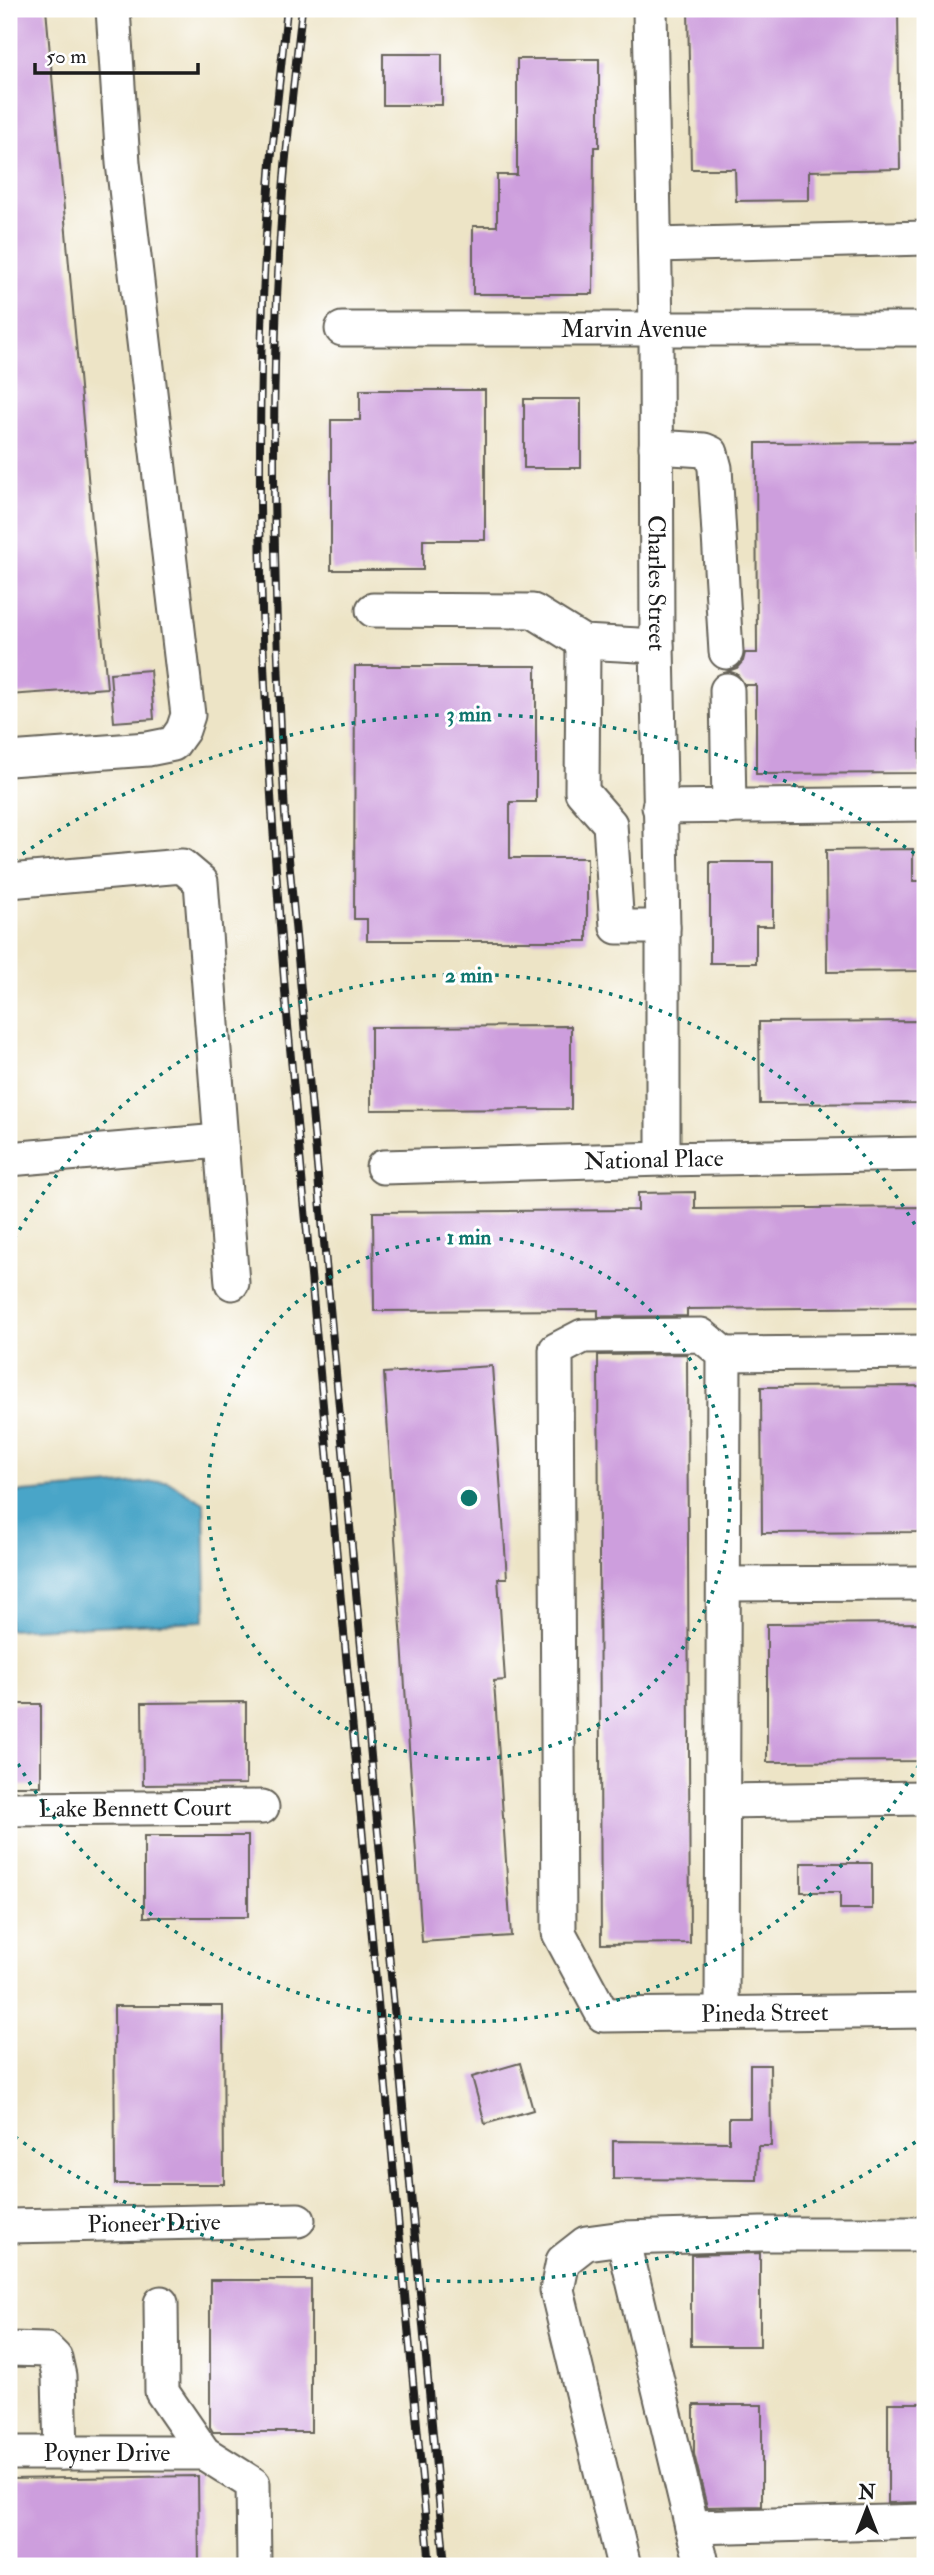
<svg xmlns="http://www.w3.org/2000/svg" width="934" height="2575" font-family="'IM FELL Double Pica',serif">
	<rect width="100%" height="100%" fill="#fff"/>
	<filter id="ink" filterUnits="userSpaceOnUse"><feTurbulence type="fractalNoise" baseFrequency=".0143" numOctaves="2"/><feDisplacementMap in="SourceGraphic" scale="14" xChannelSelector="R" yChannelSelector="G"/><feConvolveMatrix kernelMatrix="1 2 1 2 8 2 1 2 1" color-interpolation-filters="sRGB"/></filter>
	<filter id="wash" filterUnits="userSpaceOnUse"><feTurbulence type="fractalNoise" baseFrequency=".00686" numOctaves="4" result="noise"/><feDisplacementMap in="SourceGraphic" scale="28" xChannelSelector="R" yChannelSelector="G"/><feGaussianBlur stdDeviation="1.57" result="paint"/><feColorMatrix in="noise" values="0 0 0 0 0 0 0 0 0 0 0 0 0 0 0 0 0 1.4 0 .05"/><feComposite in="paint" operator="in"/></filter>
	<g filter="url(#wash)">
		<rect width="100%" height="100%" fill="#ede4c6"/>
		<polygon fill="#49a5c8" stroke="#326072" stroke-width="2" points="167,1481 204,1503 206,1606 203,1621 9,1630 9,1493"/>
		<g id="blocks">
			<g fill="#cd9edd">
				<polygon points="9,9 46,9 107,688 9,695"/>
				<polygon points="688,9 898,9 900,169 809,171 809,200 736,201 735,169 691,169"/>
				<rect x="383" y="54" width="59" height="51"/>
				<polygon points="517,59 599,59 599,147 594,147 593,294 473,294 473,226 497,226 497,175 517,175"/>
				<polygon points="360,390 485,390 485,540 423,540 423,570 331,570 331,420 360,420"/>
				<rect x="524" y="399" width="57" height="69"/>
				<polygon points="918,442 920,773 756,774 756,685 745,685 737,674 728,671 737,668 743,661 745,653 757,653 756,443"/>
				<polygon points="355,666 536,666 536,802 510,802 510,858 587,858 587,941 367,941 367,919 354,919"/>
				<polygon points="150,670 154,719 114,722 110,673"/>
				<polygon points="913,849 913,881 925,881 925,971 827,972 826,850"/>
				<polygon points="710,862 773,862 773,926 756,926 756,963 710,963"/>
				<polygon points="925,1021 925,1103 760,1104 759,1022"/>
				<polygon points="571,1026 571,1109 371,1110 371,1027"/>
				<polygon points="695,1192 695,1209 925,1207 925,1307 687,1309 687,1316 598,1317 598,1310 374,1311 373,1212 638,1210 638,1193"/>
				<polygon points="687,1354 690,1943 601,1944 598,1355"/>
				<polygon points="492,1366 507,1578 498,1578 505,1680 494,1681 511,1936 422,1942 384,1373"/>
				<polygon points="925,1386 925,1532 762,1533 761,1387"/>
				<polygon points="925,1623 925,1761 767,1762 767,1624"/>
				<polygon points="246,1702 246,1784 143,1785 142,1703"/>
				<rect x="9" y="1704" width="32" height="82"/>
				<rect x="144" y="1836" width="104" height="81"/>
				<polygon points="801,1863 872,1863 872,1909 840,1909 840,1892 801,1892"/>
				<polygon points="114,2006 223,2006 224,2184 115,2184"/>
				<polygon points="520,2063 533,2110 485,2124 472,2077"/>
				<polygon points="750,2065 770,2065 771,2146 758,2146 757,2180 613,2179 613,2141 729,2142 729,2118 750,2118"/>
				<polygon points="760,2253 760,2346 691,2346 691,2255"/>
				<polygon points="210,2280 311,2280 311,2432 213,2432 210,2427"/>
				<polygon points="888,2403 925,2403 925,2502 888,2503"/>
				<polygon points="694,2405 762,2405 762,2506 707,2507 694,2454"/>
				<polygon points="198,2476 199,2566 9,2566 9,2479"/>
			</g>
		</g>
	</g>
	<g filter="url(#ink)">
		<use href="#blocks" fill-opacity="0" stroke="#656258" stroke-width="2"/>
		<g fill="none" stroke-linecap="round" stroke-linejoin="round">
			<defs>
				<g id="minor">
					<path id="s1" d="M650,9L656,330L657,646L663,927V1159"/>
					<polyline points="655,245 925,238"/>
					<path id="s2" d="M342,329H925"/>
					<polyline points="656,447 704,450 711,453 715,468 726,652"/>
					<polyline points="373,610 533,611 583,642 657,646"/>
					<polyline points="583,642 582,792 610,824 617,927 663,927"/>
					<polyline points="727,690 729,807"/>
					<polyline points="9,759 148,749 173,744 183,730 188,715 123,163 113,9"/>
					<polyline points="659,807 925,804"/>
					<polyline points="9,881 182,866 201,882 232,1283"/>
					<polyline points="9,1159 219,1141"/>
					<path id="s3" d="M383,1167L663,1159L925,1154"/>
					<polyline points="724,1354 925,1352"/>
					<polyline points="724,1584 925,1583"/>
					<polyline points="724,1801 925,1798"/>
					<path id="s4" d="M9,1809L262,1807"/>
					<path id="s5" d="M722,2013L724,1354L701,1335L583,1336L556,1350L559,1933L603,2015L925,2011"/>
					<path id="s6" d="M9,2226L298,2220"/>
					<polyline points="623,2238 761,2234 925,2234"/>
					<polyline points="161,2303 162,2392 204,2453 253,2484 254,2566"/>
					<polyline points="9,2349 47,2350 55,2358 59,2376 61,2453"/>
					<path id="s7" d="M9,2453H204"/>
					<polyline points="624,2566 557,2290 563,2261 586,2243 623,2238 692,2527"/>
					<polyline points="703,2566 692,2527 925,2521"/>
				</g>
			</defs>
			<use href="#minor" stroke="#656258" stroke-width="37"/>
			<use href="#minor" stroke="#fff" stroke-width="33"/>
			<defs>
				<g id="rail">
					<path d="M287,9C282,60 276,111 271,162C263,262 260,363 260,464C259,644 272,824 286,1004L430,2566"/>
					<path d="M302,9C296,62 290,114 285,167C267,381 274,601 285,815L445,2566"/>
				</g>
			</defs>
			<use href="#rail" stroke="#1c1c1c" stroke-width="8"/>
			<use href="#rail" stroke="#fff" stroke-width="5" stroke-dasharray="16" stroke-linecap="butt"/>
		</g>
	</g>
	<g fill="none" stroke="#0f766e" stroke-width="3.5" stroke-dasharray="3.5 7">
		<circle cx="469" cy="1498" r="261"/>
		<path d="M924 1756A523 523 0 0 1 9 1748M9 1248A523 523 0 0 1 924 1240"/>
		<path d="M924 2136A784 784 0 0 1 14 2136M14 860A784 784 0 0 1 924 860"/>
	</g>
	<g text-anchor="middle" stroke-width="6" stroke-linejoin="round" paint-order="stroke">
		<g font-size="24" fill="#1c1c1c" stroke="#fff">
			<text dy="8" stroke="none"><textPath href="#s2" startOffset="292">Marvin Avenue</textPath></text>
			<text dy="8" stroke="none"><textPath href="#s1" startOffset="574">Charles Street</textPath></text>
			<text dy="8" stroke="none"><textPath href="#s3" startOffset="271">National Place</textPath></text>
			<text dy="8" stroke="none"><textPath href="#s4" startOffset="126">Lake Bennett Court</textPath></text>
			<text dy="8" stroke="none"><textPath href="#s5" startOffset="1675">Pineda Street</textPath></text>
			<text dy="8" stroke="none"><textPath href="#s6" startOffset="145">Pioneer Drive</textPath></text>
			<text dy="8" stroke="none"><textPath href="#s7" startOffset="98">Poyner Drive</textPath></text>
		</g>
	</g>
	<circle cx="469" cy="1498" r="10" fill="#0f766e" stroke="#fff" stroke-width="3.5"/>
	<g font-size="21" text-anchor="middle" font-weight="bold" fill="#0f766e" stroke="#fff" stroke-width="6" stroke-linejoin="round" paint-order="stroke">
		<text x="469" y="721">3 min</text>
		<text x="469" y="982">2 min</text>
		<text x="469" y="1244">1 min</text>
	</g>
	<rect width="934" height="2575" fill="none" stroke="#fff" stroke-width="35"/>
	<g transform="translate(867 2509)" stroke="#ffffff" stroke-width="5" paint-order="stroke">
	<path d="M0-5L12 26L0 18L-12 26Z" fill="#1c1c1c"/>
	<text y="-10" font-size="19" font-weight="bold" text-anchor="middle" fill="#1c1c1c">N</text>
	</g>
	<path d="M35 63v10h163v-10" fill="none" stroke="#1c1c1c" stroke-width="3.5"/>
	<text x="46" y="63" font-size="21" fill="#1c1c1c" stroke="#ffffff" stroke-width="5" paint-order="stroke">50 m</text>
</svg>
